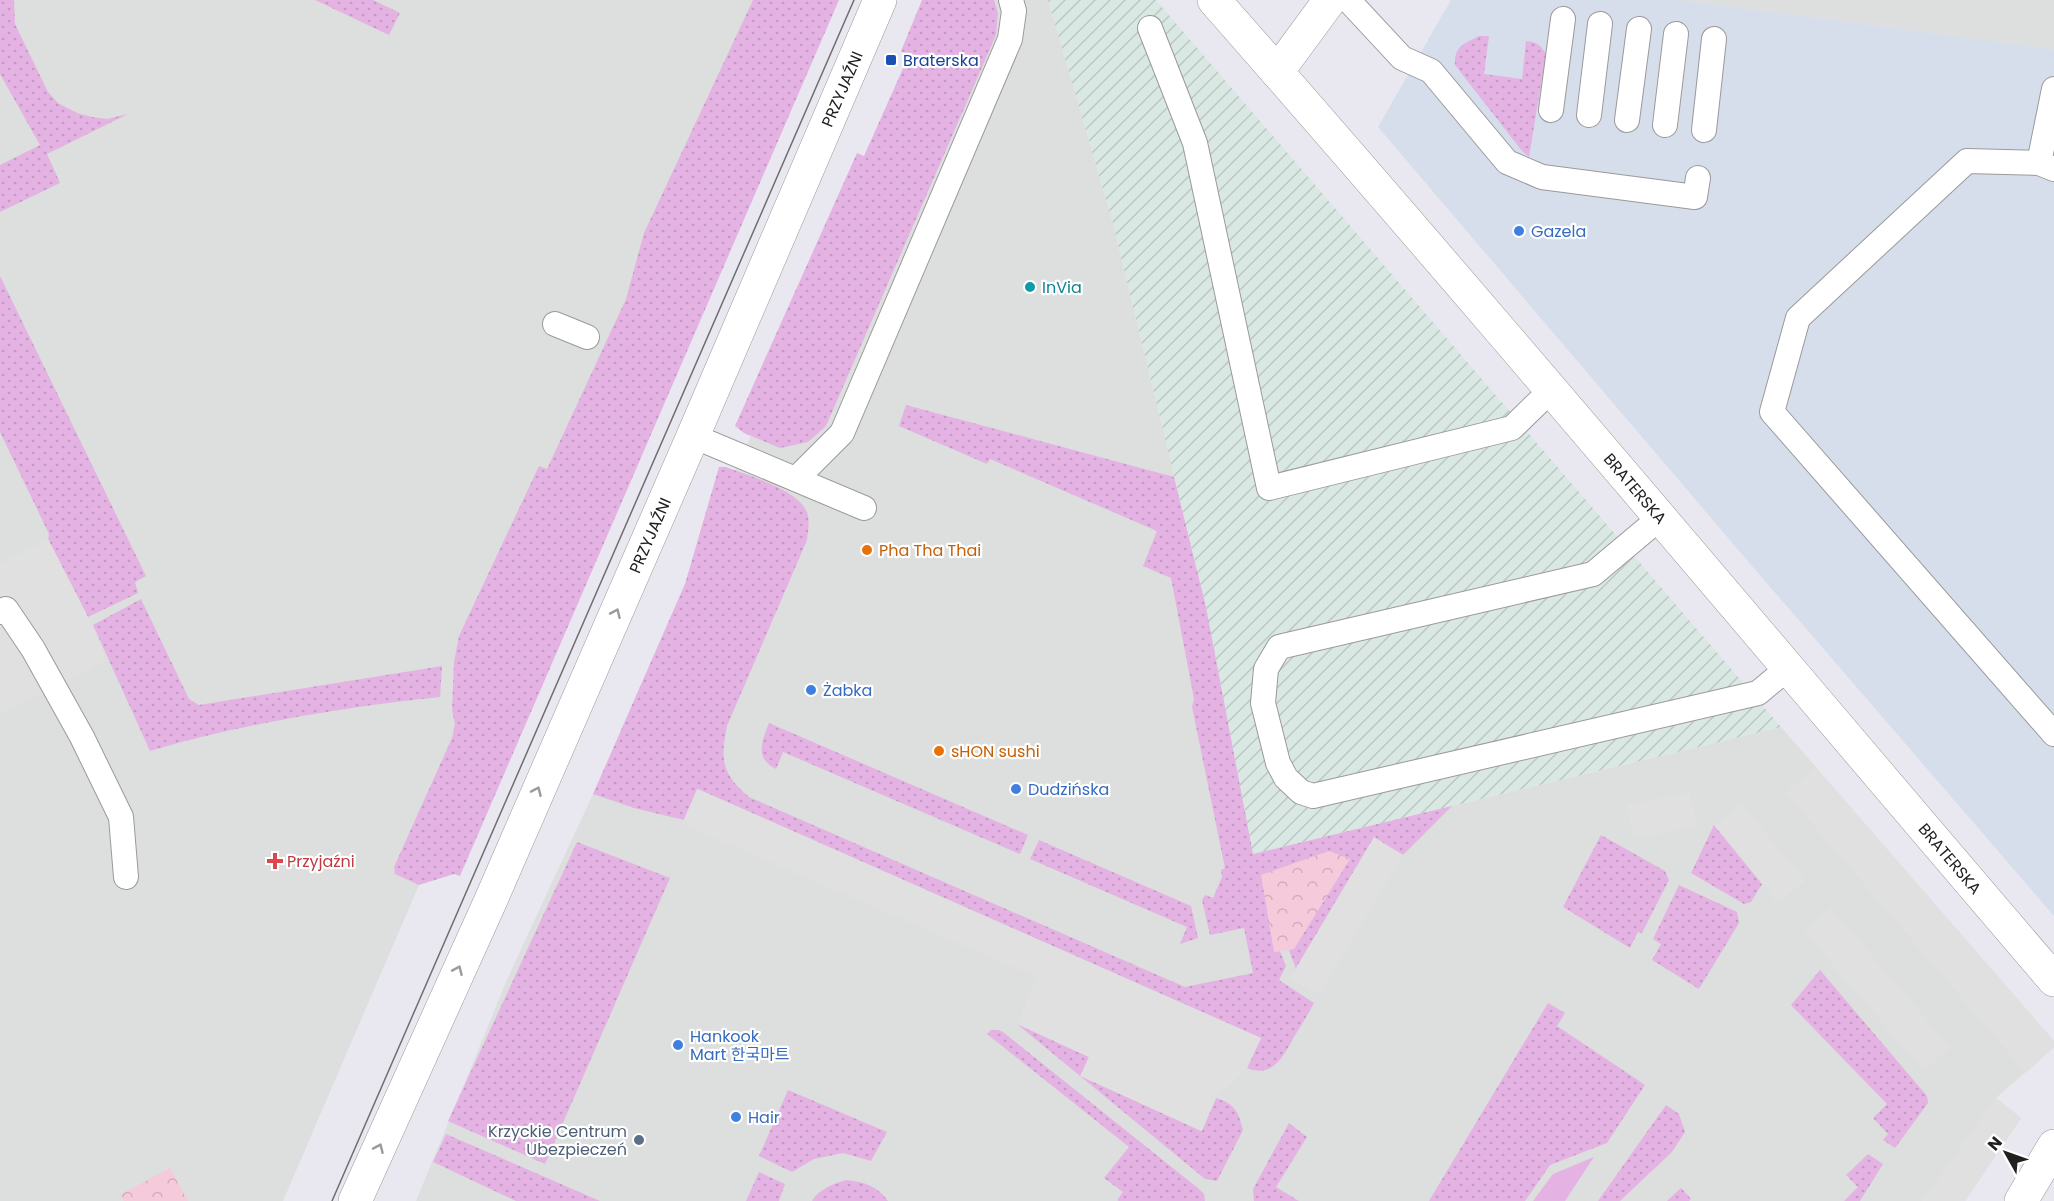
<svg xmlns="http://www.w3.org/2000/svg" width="2054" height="1201" font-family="Poppins,'Noto Sans KR',sans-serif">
	<defs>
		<pattern id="industrial-furrows" width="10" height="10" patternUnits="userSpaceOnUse" patternTransform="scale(1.5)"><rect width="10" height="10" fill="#dae8e4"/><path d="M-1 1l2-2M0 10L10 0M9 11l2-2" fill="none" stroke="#bbc7c3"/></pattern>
		<pattern id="grass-dots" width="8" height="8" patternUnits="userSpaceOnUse" patternTransform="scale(1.5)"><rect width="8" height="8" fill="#e4b3e3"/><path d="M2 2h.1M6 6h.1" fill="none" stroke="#c39ac2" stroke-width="1.8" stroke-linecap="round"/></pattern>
		<pattern id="park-crowns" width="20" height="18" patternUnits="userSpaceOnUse" patternTransform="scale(1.5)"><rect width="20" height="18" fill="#f5cadb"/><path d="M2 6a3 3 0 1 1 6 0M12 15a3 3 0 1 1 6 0" fill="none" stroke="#d2adbc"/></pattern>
	</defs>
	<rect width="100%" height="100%" fill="#e9e8f0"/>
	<g fill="#dddede">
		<polygon points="0,0 800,0 283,1201 0,1201"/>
		<polygon points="945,0 1048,0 1112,220 1206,607 1253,854 1781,727 2054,1041 2054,1047 1996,1098 2021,1118 1965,1201 416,1201 509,975 607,764 685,584"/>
		<polygon points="1679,0 2054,0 2054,49"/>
	</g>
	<polygon fill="#d5deea" points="1451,0 1679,0 2054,49 2054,916 1746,559 1378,127"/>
	<polygon fill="url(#industrial-furrows)" points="1048,0 1156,0 1781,727 1253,854 1206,607 1112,220"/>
	<g fill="url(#grass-dots)">
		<polygon points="0,0 14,0 15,24 48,92 58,103 77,113 92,117 107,119 128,114 47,154 60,183 0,212 0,165 40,145 0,74"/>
		<polygon points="315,0 373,0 400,13 389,35"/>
		<polygon points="753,0 839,0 460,876 454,874 419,885 395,874 394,867 452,738 455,724 452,710 454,662 459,636 539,466 547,469 626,299 644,233"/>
		<polygon points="922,0 994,0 998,13 996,35 826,426 808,442 780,448 744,433 735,426 857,153 864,156 909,55 901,51"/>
		<path d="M1479,36H1489L1484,74L1522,79L1526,41C1537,42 1540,44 1546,54L1529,157L1522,151L1455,65C1454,46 1464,44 1479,36Z"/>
		<polygon points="0,276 146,576 135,582 138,593 88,617 48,539 49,534 0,432"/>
		<path d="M906,405L1174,477L1206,607L1253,854L1452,806L1403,855L1374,838L1296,969L1289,950L1294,948L1349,859L1274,952L1280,951L1286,966L1279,980L1314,1003C1308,1014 1301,1026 1294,1037C1284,1055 1273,1079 1247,1068L1261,1038L698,789L684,820L634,808L593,794L685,584L719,467H726C749,476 797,489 807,512C810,521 808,531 807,540L727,726C720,761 722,774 749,797L1185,987L1253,973L1244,928L1210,935L1202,900L1205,895L1213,898L1222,877L1221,870L1225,868L1192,707L1194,699L1171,578L1143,566L1157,531L990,459L987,464L899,426Z"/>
		<path d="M141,599L189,699L199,705L442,666L440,697C344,707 242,724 150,751L93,625Z"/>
		<path d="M769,723L1028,835L1020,854L783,752L776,769C754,758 762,741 769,723Z"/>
		<polygon points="1714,825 1762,884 1751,902 1744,904 1691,873"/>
		<polygon points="1601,835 1665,871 1669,880 1642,933 1638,932 1630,948 1563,907"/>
		<polygon points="1039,840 1191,906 1198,938 1180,944 1187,927 1030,859"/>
		<polygon points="577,842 670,878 545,1164 448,1121"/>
		<polygon points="1679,885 1737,912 1739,923 1699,989 1652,960 1661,944 1653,939"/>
		<polygon points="1820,970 1927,1096 1928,1103 1895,1148 1883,1140 1888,1134 1873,1118 1887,1104 1791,1005"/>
		<polygon points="1548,1003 1565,1013 1557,1026 1645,1085 1607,1143 1550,1165 1525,1201 1429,1201"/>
		<path d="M1017,1024L1089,1057L1081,1076L1201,1131L1216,1098C1235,1104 1238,1111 1243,1130L1217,1181L1205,1179Z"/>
		<polygon points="991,1030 998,1030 1003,1032 1199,1189 1204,1194 1205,1201 1119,1201 1117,1200 1123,1192 1104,1178 1129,1147 987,1034"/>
		<polygon points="788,1090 887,1132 871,1161 843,1153 814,1159 792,1172 759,1156"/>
		<polygon points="1666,1105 1679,1114 1685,1132 1672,1152 1620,1201 1598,1201"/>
		<polygon points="1289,1123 1307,1137 1276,1187 1299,1201 1254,1201 1253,1189"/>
		<polygon points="446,1134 600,1201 516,1201 433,1162"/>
		<polygon points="1868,1154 1883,1164 1860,1201 1844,1201 1858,1187 1846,1175"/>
		<polygon points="759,1172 785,1184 779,1201 746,1201"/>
		<path d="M846,1180C865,1182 877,1186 888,1201H812C819,1189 833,1184 846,1180Z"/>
		<polygon points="1681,1188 1691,1199 1689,1201 1667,1201"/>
	</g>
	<g fill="url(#park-crowns)">
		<polygon points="1329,851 1350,859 1294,949 1274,952 1261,875"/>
		<polygon points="170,1168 188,1201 124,1201 120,1195"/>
	</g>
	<polygon fill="#e4b3e3" points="1594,1157 1565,1201 1533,1201 1553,1174"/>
	<g fill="#e0e0e0">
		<polygon points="48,539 88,617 107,661 0,714 0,563"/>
		<polygon points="1815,767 2054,1041 2054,1047 2026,1073 1786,793"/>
		<polygon points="697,789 1261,1038 1247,1068 1216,1098 1202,1131 1080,1076 1089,1057 1017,1024 1037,977 682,824"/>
		<polygon points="1690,792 1698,827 1633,838 1627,805"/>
		<polygon points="1741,803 1805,881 1778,903 1714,825"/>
		<polygon points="1374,837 1403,855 1319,995 1290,978"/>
		<polygon points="1831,908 1951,1047 1924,1071 1804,932"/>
		<polygon points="1996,1098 2021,1118 1965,1201 1921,1201"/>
	</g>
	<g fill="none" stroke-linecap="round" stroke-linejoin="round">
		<defs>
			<g id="service">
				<polyline points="1348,0 1402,58 1431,71 1507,162 1542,177 1695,197 1698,178"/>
				<polyline points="1150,28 1195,143 1269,488 1512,428 1551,390"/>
				<polyline points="1551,110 1563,19"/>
				<polyline points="1589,115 1600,24"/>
				<polyline points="1627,120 1639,29"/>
				<polyline points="1665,125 1676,34"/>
				<polyline points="1704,130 1714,39"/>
				<polyline points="2039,163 2054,89"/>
				<polyline points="2054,169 2039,163 1967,161 1798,318 1772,412 2054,734"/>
				<polyline points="555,324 587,337"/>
				<polyline points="693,436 864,508"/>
				<polyline points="796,479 842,433 1010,39 1014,11 1011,0"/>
				<polyline points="1661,517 1593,574 1279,647 1266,669 1263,703 1278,763 1286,778 1301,792 1313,796 1758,693 1788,668"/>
				<polyline points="0,612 6,609 33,649 82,737 121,817 126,877"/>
			</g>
			<g id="minor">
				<path id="s1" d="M1214,0C1498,323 1774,653 2054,980"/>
				<polyline points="1277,72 1330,0"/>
				<polyline points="2021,1201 2054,1146"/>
			</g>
			<g id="tertiary">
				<path id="s2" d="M355,1201L490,902L693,436L880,0"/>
			</g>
		</defs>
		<use href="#service" stroke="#9a9a9a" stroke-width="26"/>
		<use href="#minor" stroke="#9a9a9a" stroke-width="34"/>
		<use href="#tertiary" stroke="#9a9a9a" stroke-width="34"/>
		<use href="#service" stroke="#fff" stroke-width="24"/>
		<use href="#minor" stroke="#fff" stroke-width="33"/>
		<use href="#tertiary" stroke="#fff" stroke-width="33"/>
		<polyline stroke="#6e6e6e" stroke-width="1.5" points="332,1201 854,0"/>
	</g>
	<defs><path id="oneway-chevron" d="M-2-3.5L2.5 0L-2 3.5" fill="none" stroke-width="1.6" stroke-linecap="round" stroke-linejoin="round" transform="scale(1.5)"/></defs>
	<g stroke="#9b9b9b">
		<use href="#oneway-chevron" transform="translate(616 613) rotate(-66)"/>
		<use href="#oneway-chevron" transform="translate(537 791) rotate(-66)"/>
		<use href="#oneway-chevron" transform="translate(458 970) rotate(-66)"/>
		<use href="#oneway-chevron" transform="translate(379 1148) rotate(-66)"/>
	</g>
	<rect fill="#1a4fb4" stroke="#fff" stroke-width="2" x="885" y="54" width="12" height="12" rx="3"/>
	<g fill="#3f7fe0" stroke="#fff" stroke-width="2">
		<circle cx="1519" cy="231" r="6"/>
		<circle cx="811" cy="690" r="6"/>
		<circle cx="1016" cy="789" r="6"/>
		<circle cx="678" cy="1045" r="6"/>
		<circle cx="736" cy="1117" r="6"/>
	</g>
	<circle fill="#0f9aa8" stroke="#fff" stroke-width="2" cx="1030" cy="287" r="6"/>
	<g fill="#e8710a" stroke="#fff" stroke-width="2">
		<circle cx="867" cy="550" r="6"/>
		<circle cx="939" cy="751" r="6"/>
	</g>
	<path fill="#e0444e" stroke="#fff" stroke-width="2" d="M272 852h6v6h6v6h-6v6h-6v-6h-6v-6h6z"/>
	<circle fill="#5c6f8a" stroke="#fff" stroke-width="2" cx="639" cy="1140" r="6"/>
	<g text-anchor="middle" stroke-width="4.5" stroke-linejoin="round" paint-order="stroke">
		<g font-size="16" fill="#164399" stroke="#fff" text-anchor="start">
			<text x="903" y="66">Braterska</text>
		</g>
		<g font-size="16" fill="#202020" stroke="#fff">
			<text dy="6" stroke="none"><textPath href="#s2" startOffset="1214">PRZYJAŹNI</textPath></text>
			<text dy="6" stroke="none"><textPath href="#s1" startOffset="645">BRATERSKA</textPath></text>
			<text dy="6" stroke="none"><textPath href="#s2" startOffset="728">PRZYJAŹNI</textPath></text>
			<text dy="6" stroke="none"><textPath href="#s1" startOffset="1131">BRATERSKA</textPath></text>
		</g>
		<g font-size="16" fill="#366cbe" stroke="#fff" text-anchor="start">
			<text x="1531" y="237">Gazela</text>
			<text x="823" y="696">Żabka</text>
			<text x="1028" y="795">Dudzińska</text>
			<text x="690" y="1042">Hankook<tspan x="690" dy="18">Mart 한국마트</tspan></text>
			<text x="748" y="1123">Hair</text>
		</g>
		<g font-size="16" fill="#0d838f" stroke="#fff" text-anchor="start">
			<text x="1042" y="293">InVia</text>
		</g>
		<g font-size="16" fill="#c56008" stroke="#fff" text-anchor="start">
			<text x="879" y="556">Pha Tha Thai</text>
			<text x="951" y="757">sHON sushi</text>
		</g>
		<g font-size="16" fill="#be3a42" stroke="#fff" text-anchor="start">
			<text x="287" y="867">Przyjaźni</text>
		</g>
		<g font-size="16" fill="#4e5e75" stroke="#fff" text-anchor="end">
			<text x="627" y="1137">Krzyckie Centrum<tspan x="627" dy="18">Ubezpieczeń</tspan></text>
		</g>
	</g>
	<g transform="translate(2006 1153) rotate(310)" stroke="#ffffff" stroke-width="4.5" paint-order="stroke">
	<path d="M0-4.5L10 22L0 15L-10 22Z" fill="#202020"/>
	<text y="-9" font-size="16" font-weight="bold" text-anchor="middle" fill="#202020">N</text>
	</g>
</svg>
